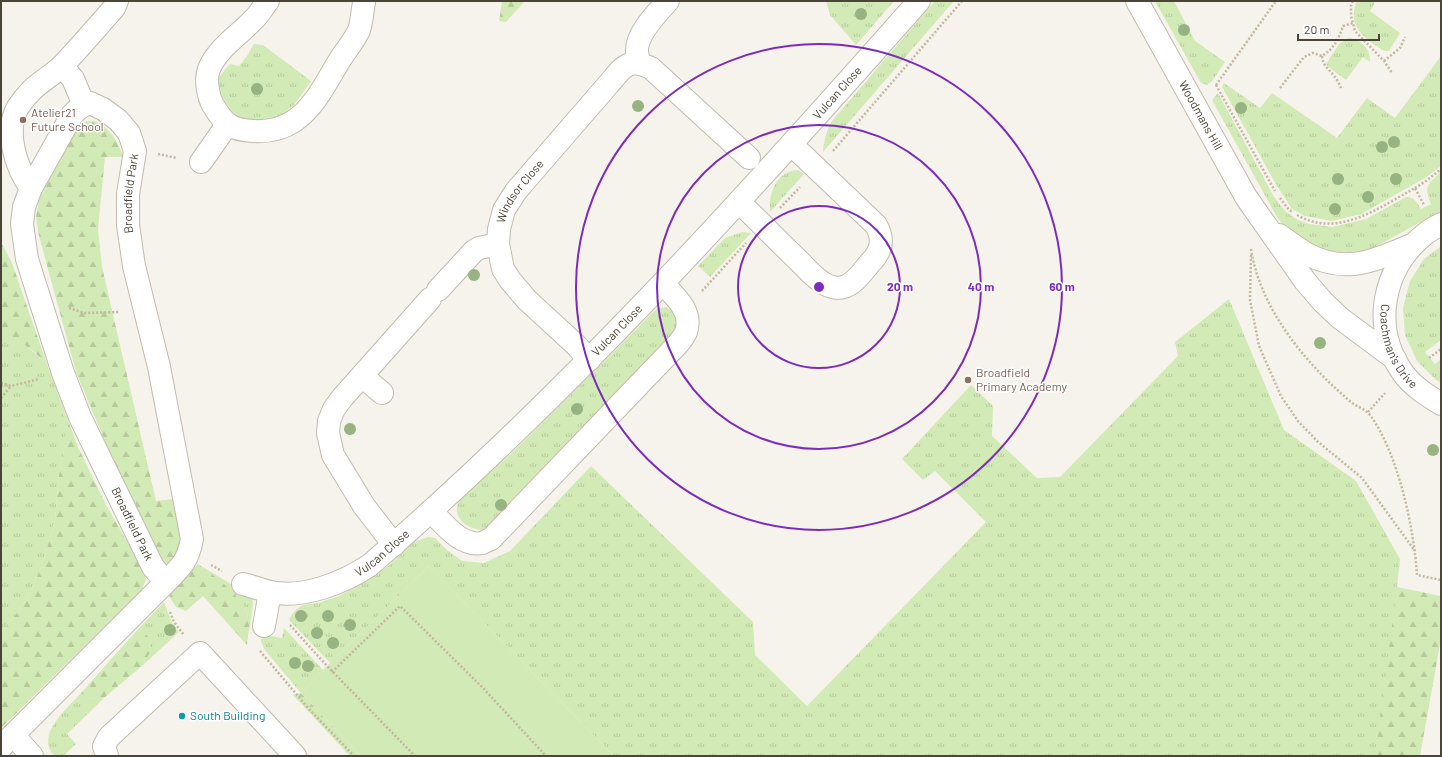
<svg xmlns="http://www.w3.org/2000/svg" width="1442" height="757" font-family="Barlow,sans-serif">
	<defs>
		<pattern id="grass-tufts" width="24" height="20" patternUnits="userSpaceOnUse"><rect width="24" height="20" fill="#d2eab5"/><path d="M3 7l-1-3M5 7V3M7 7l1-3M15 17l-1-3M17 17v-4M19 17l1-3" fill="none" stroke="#b6ca9c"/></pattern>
		<pattern id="forest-firs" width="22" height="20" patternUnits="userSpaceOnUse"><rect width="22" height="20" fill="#d2eab5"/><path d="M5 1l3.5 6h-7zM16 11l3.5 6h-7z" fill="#b6ca9c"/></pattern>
	</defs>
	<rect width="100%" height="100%" fill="#f6f3ec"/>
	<g fill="url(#grass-tufts)">
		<polygon points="826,1 894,1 856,45 830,15"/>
		<path d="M935,1H954L823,152C824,140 826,132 832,121Z"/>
		<polygon points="1155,1 1174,1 1195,41 1225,62 1212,81 1207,85 1201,83"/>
		<path d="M1357,1H1372L1375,3L1370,11L1400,33L1389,51C1383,52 1380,48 1375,45C1359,34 1348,22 1357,1Z"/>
		<path d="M1348,38C1361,39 1371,49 1370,62L1363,57L1346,80L1331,69L1326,64L1339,44Z"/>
		<polygon points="254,44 263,45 311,81 294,105 277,119 250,122 238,117 230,109 222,96 218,83 219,77 230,64 239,66 247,56"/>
		<polygon points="1441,56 1441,166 1425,178 1361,214 1332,221 1305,216 1292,209 1277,186 1222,87 1224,83 1260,108 1272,93 1337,138 1367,98 1395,118"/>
		<path d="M1218,93L1274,197L1286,212L1298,220L1309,224L1332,227L1366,219L1406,197C1415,197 1417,203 1421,209L1431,204C1423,186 1428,184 1441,172V211L1373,248L1351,252H1325L1305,244L1285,228L1277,217L1212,100Z"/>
		<path d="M798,170L804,174L770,212C768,194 776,171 798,170Z"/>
		<polygon points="742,232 751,233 710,277 698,266 725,238"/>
		<polygon points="1441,246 1441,340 1425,352 1435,364 1441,359 1441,383 1436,380 1417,361 1405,335 1403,308 1410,281 1424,259"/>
		<polygon points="1229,299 1284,430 1356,481 1400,559 1385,701 1376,756 614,756 429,566 330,663 289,620 292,614 297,609 303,605 318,603 339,596 359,585 388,566 414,542 428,537 435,538 447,550 462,561 484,563 510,551 591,466 753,622 755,655 807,706 986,522 935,471 923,480 902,459 971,385 993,406 992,436 1037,478 1060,477 1178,356 1175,342"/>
		<path d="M666,307C680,315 681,322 675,336L486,530C471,531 452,520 458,503C463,491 489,473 500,464C515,450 529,436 544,421C580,386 616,349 652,313L657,309Z"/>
		<polygon points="1,336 9,336 24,344 47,364 60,399 65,423 65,445 59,475 55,520 43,562 28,598 1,634"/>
		<path d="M198,564L239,589L252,595L253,604L249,632C248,627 249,619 247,613C239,594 214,577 198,564Z"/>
		<path d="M164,602L172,623L179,632L143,665C152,647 153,643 140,627Z"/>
		<polygon points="284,628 323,670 301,693 264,649 261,641 262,637 266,635 282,638"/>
		<path d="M81,693C89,698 95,701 104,698L67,734L76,744L63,756H54C35,734 67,709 81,693Z"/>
	</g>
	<g fill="url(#forest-firs)">
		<polygon points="502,1 525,1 506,22 499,21"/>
		<path d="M87,121C90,121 96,121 99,123C112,130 118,144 124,157H105L98,229L102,267L156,501L173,499C181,531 189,541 165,568L159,562L112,458L76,372L39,236L36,217L39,200L71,136L79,123Z"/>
		<path d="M1,242L12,263L47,364C34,352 19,336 1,336Z"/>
		<polygon points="60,399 78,447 106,505 143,569 146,579 142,590 1,728 1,634 28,598 43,562 55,520 59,475 65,445 65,423"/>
		<path d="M198,564C216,578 238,592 247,613C251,622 248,635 247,645L203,596L186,611L176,607L169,596Z"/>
		<polygon points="1397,587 1441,596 1441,639 1420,756 1375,756"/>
		<path d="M140,627L149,638L150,652L143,665L104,698C95,701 89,698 81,693Z"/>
		<polygon points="301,693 361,756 350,756 293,695"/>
	</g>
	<polygon fill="#d2eab5" points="429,566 614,756 361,756 301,693 323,670"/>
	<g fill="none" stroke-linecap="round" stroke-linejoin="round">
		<defs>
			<g id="minor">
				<path d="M268,1C263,7 259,15 253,20C238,36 217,49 209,69C205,79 208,96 213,105C224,124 231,130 253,131C268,132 282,129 294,121C316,106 327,80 341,58C347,49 354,41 359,30C362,22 362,12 364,3"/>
				<path id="s1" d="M1137,1L1246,197L1305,281L1323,302L1340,318L1395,359"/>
				<path d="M641,64C639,60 637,55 637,51C636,34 657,13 668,1"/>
				<polyline points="62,66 73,79 84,105"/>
				<polyline points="201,162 227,125"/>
				<path d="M31,188C16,168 4,131 18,107C22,101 27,95 32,90C41,81 53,75 63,65C80,47 97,27 114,8L117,1"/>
				<path d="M739,202C759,221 778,241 798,260C806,268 815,279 825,284C830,287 838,289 843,287C854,285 863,271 870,263C882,251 884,239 876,225L792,145"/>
				<path id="s2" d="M1441,224C1436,227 1430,230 1425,234C1382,268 1371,328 1403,373C1413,387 1427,395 1441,404"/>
				<path d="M1279,235C1288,241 1297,248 1307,254C1347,275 1374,260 1412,245"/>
				<polyline points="438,290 474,251 479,248 498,244"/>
				<path id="s3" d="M589,360L577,346L527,300L510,280L503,269L498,244L499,229L504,210L516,191L607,86C623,68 626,57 651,68L749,158"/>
				<polyline points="362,376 382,393"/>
				<path d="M431,511C444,524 461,547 482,543C485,542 488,540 491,539L677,345C680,341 684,337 686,332C693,312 676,297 663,284"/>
				<polyline points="394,545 364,506 333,455 328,433 329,421 334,409 342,398 430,299"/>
				<path id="s4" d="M243,584C252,586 261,590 270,592C303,599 343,583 370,565C569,393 745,198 919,1"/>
				<polyline points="264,626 270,592"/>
				<polyline points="13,735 32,756"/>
				<path id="s5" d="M1,747L166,582C181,567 188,561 192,539L159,367L134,266L128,225V194L135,151L129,133L118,120L103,109L90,103L84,105L78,109L72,115L31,188L24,207L22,224L27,259L63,373L80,417L153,567L166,582"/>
				<polyline points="107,756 104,746 109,737 200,653 295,756"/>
			</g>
		</defs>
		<use href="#minor" stroke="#c2bbae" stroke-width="24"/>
		<g stroke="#c4b79f" stroke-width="2.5" stroke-dasharray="2 2" stroke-linecap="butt">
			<polyline points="1353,1 1351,6 1351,16 1355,31 1384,61 1392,73"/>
			<path d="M1322,56C1323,66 1328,68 1334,76C1337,79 1339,84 1341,88"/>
			<polyline points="1384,61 1400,48 1405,37"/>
			<polyline points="1216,85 1275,191"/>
			<polyline points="1216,85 1276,1"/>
			<path d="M1280,88L1304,57L1313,53L1322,56C1334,49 1339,38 1343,26L1353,23"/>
			<polyline points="833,151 962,1"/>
			<polyline points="158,154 177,158"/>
			<polyline points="1415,188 1426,181 1441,169"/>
			<polyline points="1280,198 1289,210 1293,212"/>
			<polyline points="780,208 800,187"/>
			<path d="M1297,215C1338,239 1380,207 1415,188L1424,205"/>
			<path d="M1251,249C1259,302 1296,351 1334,387C1340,392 1346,398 1352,403C1358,407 1365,409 1370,415C1398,453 1414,528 1417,575L1441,580"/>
			<polyline points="1251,255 1250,300 1259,346 1281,396 1298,421 1317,441 1362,478 1415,551"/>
			<polyline points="702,291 746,243"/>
			<polyline points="69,308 84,313 119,312"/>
			<polyline points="1429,358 1441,349"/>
			<polyline points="1,383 11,386 39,379"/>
			<polyline points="1,398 11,386"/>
			<polyline points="1368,412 1385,393"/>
			<polyline points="211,565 222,571"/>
			<polyline points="170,612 174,622 184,635"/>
			<polyline points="290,625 327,666 415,756"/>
			<polyline points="260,651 308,708 354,756"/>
			<polyline points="332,672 400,606 482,687 546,756"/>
		</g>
		<use href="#minor" stroke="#fff" stroke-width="22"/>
	</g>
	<g fill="#97b381">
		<circle cx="861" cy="14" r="6"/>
		<circle cx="1184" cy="30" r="6"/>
		<circle cx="257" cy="89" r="6"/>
		<circle cx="638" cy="106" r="6"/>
		<circle cx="1241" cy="108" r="6"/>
		<circle cx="1394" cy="142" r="6"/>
		<circle cx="1382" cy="147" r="6"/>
		<circle cx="1338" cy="179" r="6"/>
		<circle cx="1396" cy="179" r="6"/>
		<circle cx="1368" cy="197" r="6"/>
		<circle cx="1335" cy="209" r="6"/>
		<circle cx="474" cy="275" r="6"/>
		<circle cx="1320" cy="343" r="6"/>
		<circle cx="577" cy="409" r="6"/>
		<circle cx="350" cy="429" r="6"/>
		<circle cx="1433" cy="450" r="6"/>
		<circle cx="501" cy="505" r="6"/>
		<circle cx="301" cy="616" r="6"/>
		<circle cx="328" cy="616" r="6"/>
		<circle cx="350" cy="625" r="6"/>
		<circle cx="170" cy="630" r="6"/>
		<circle cx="317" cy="633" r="6"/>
		<circle cx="333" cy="643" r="6"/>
		<circle cx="295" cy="663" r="6"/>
		<circle cx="308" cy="666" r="6"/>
	</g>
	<g fill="none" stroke="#7b2cbf" stroke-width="2">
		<circle cx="819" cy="287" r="81"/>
		<circle cx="819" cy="287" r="162"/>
		<circle cx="819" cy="287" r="243"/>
	</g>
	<g fill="#8d6e63" stroke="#fff" stroke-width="1.5">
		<circle cx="23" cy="120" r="4"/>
		<circle cx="968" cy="380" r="4"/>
	</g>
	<circle fill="#0f9aa8" stroke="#fff" stroke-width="1.5" cx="182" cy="716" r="4"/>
	<g text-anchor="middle" stroke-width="3" stroke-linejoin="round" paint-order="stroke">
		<g font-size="12" fill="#4b4439" stroke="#fff">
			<text dy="4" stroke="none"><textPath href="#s4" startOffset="799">Vulcan Close</textPath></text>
			<text dy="4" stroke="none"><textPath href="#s1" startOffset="131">Woodmans Hill</textPath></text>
			<text dy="4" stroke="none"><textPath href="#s3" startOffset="210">Windsor Close</textPath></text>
			<text dy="4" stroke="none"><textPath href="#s5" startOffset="637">Broadfield Park</textPath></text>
			<text dy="4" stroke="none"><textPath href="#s4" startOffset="475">Vulcan Close</textPath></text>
			<text dy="4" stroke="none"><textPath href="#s2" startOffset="147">Coachman's Drive</textPath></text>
			<text dy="4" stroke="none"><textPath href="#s5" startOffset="1213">Broadfield Park</textPath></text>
			<text dy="4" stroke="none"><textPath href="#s4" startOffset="151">Vulcan Close</textPath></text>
		</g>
		<g font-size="12" fill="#785e54" stroke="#fff" text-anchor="start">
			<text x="31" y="117">Atelier21<tspan x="31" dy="14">Future School</tspan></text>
			<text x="976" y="377">Broadfield<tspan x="976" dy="14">Primary Academy</tspan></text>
		</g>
		<g font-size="12" fill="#0d838f" stroke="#fff" text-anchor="start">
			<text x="190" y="720">South Building</text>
		</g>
	</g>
	<circle cx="819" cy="287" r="6" fill="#7b2cbf" stroke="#fff" stroke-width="2"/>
	<g font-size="12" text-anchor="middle" font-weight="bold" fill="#7b2cbf" stroke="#fff" stroke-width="3" stroke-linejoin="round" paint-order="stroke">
		<text x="900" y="291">20 m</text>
		<text x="981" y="291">40 m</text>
		<text x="1062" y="291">60 m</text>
	</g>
	<rect width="1442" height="757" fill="none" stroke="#4b4439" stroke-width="4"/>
	<path d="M1298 34v6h81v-6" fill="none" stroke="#4b4439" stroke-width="2"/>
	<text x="1304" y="34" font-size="12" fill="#4b4439" stroke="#ffffff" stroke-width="3" paint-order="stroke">20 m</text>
</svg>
